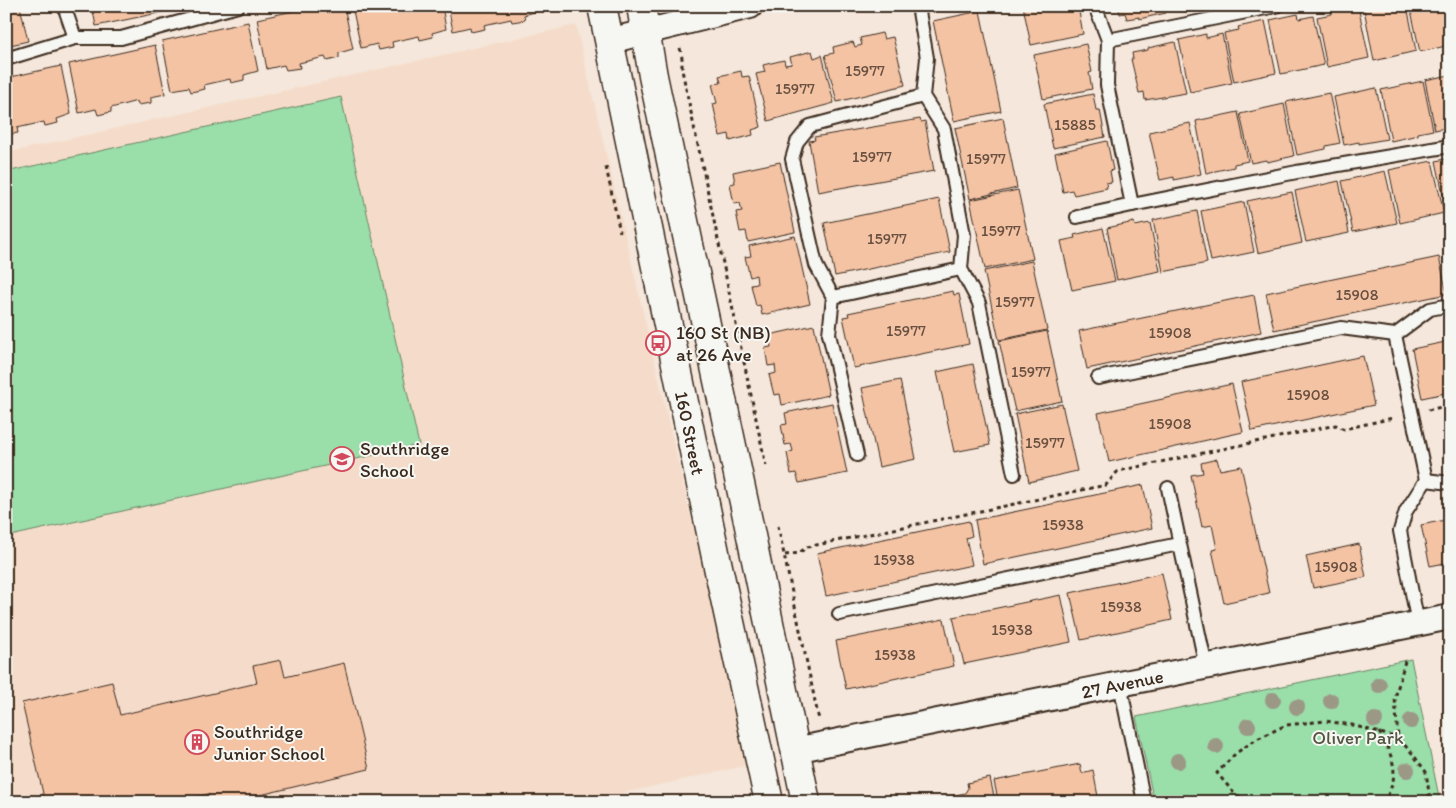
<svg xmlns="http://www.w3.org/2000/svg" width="1456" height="808" font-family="Itim,sans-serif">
	<rect width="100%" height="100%" fill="#f5e7db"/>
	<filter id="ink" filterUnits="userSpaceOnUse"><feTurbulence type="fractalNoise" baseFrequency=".02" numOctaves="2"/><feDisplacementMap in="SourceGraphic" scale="10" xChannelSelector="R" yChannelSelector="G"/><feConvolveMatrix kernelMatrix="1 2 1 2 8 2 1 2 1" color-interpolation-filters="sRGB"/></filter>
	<g filter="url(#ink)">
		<polygon fill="#f5dcca" points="576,25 749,765 584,802 6,802 6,153"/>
		<g fill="#9adeaa" stroke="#6a8464">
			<polygon points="341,97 419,445 6,537 6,172"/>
			<polygon points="1411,659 1440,802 1154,802 1136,717"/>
		</g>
		<g fill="#f4c3a4" stroke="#3b2a1e">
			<polygon points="6,6 20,6 28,41 6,46"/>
			<polygon points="92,6 192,6 96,26"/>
			<polygon points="316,6 344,6 353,49 339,53 339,58 327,61 325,57 299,63 300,68 286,70 284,65 267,69 257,19"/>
			<polygon points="352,6 442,6 446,29 432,33 433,37 420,40 419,36 392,42 393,47 379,50 377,44 361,48"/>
			<polygon points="448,6 538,6 538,11 524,15 525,20 512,22 511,19 484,25 485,29 471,32 470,27 453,31"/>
			<polygon points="1023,6 1078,6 1083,34 1031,45"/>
			<polygon points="1118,6 1165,6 1166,13 1139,19 1139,17 1127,19 1125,13 1120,14"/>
			<polygon points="1169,6 1191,6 1170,11"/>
			<polygon points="1358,6 1369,58 1327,67 1317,17 1332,14 1331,11"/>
			<polygon points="1374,6 1407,6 1416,51 1374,61 1364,9"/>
			<polygon points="1410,6 1450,6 1450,45 1420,52"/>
			<polygon points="980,11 1001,111 954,121 933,21"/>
			<polygon points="1298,14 1299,19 1313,16 1324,65 1281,74 1270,20"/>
			<polygon points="1265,21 1276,73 1234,82 1224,33 1239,30 1238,27"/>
			<polygon points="248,22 258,71 244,75 244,80 231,83 230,79 204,85 205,89 191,92 189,87 172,90 162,41"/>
			<polygon points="882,33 884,39 893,37 905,85 837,102 825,55 834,53 833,47 853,42 855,47 862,45 860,38"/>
			<polygon points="1206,34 1206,38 1222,34 1232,83 1190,92 1179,40"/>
			<polygon points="1175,42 1186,93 1145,100 1144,92 1139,93 1131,59 1133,59 1132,53 1148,50 1148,48"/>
			<polygon points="1086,44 1092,72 1089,73 1092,89 1043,99 1034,55"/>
			<polygon points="155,45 165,94 151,97 151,103 138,105 137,101 111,108 111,112 98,115 96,109 79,113 69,64"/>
			<polygon points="812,51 814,58 822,55 834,103 768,121 756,74 765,72 763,65 784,60 785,65 792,64 790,57"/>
			<polygon points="61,66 71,114 57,119 58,123 45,126 44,122 17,128 18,133 6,135 6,78"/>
			<polygon points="741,71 742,77 749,76 761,127 752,130 753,135 730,141 729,134 720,136 713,104 717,103 712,84 721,83 719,76"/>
			<polygon points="1450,75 1450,127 1435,130 1425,80"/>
			<polygon points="1423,81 1433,130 1418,133 1418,135 1391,141 1381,90"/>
			<polygon points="1376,88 1387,139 1359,144 1359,142 1344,145 1334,97"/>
			<polygon points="1329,93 1340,143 1326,146 1326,149 1297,155 1286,102"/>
			<polygon points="1093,94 1096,110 1100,110 1105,137 1053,148 1044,104"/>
			<polygon points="1284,104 1294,156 1267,162 1266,160 1251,163 1240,114"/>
			<polygon points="1238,112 1248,161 1234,164 1234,167 1206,173 1196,121"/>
			<polygon points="1003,118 1017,188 970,199 955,128"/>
			<polygon points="920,119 921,122 925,121 934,171 818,192 809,141 815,140 814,137"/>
			<polygon points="1190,123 1201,174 1174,180 1174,177 1160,180 1149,132"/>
			<polygon points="1107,141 1113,170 1110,171 1112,182 1106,183 1107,188 1074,195 1072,190 1063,192 1055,153"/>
			<polygon points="1450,158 1450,212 1447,213 1436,161"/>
			<polygon points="1432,161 1444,213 1400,223 1389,170"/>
			<polygon points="780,162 795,232 748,242 746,231 740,232 736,212 742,211 740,203 734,204 730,184 735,183 733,172"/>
			<polygon points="1385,171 1397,223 1353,232 1342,181"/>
			<polygon points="1339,181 1349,233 1306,242 1295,191"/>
			<polygon points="1018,190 1033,259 985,269 970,200"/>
			<polygon points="1292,192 1302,243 1258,253 1247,201"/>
			<polygon points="939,199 950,252 835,276 824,223"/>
			<polygon points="1244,202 1254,252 1211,261 1201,211"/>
			<polygon points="1197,211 1207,263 1163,272 1153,220"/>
			<polygon points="1134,222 1135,226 1150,223 1160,271 1117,280 1107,228"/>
			<polygon points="1103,228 1115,281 1072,290 1061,241 1075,238 1074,235"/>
			<polygon points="795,236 810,304 762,315 760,305 756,306 751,285 757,284 756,275 750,277 745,257 751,256 749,246"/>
			<polygon points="1439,257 1447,294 1274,330 1266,293"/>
			<polygon points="1032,261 1047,330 999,340 984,271"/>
			<polygon points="953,291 954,295 959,294 969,344 854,368 843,317 849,316 848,313"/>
			<polygon points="1254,295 1261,332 1087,369 1079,331"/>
			<polygon points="814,325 829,395 782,405 780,394 774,395 769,375 776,373 775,365 768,366 765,348 771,347 769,335"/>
			<polygon points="1047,331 1062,401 1015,411 999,341"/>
			<polygon points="1450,341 1450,392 1422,398 1412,349"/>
			<polygon points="1363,356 1374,405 1252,431 1241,382"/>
			<polygon points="973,364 990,445 954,452 937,372"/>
			<polygon points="900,380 916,459 879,467 862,388"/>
			<polygon points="1232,384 1243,432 1109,462 1098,413"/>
			<polygon points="832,403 847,473 799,483 796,473 791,474 787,453 793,451 791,444 785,445 781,425 787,424 785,413"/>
			<polygon points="1062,404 1077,471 1029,482 1015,414"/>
			<polygon points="1217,459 1220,470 1241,466 1269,593 1224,603 1212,550 1217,549 1212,525 1202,527 1191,475 1203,473 1201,463"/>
			<polygon points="1143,485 1152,528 983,564 975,520"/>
			<polygon points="1450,519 1450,562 1430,566 1421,525"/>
			<polygon points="969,521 972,536 966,538 972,565 826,596 817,553"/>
			<polygon points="1359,544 1366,577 1313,588 1306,556"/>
			<polygon points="1162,573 1172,620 1081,640 1070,593"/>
			<polygon points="1061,595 1071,642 964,664 953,617"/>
			<polygon points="944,619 954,666 846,689 836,641"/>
			<polygon points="281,660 285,677 344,663 369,769 231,802 210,802 208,794 176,802 45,802 22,703 112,682 120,715 257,683 253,666"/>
			<polygon points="1080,764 1082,773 1093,770 1099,802 925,802 965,793 968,788 967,783 990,778 995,801 998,800 994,781"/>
		</g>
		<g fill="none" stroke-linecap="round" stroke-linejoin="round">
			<defs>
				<g id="lane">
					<polyline points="64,6 75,38"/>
					<polyline points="918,6 927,58 923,96 944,129 964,235 961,269 979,303 1014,474"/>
					<polyline points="1095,6 1108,40 1107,85 1132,205"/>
					<polyline points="1108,40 1276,6"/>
					<polyline points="6,59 75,38 121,38 238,6"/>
					<polyline points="1077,217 1132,205 1297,172 1450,146"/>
					<polyline points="833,297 961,269"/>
					<polyline points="1395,335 1426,480 1406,511 1400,531 1418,624"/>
					<polyline points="1098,378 1341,328 1395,335 1430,309 1450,305"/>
					<polyline points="857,455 829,334 833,297 816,265 792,159 797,142 810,126 923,96"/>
					<polyline points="1426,480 1450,483"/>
					<polyline points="1168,488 1206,667"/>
					<polyline points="839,614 1179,544"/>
					<polyline points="1120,684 1144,802"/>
				</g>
				<g id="street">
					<polyline points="609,41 750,6"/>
					<path id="s1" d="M795,750L1450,617"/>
				</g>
				<g id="secondary">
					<path id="s2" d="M602,6L717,562L769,802"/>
					<polyline points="641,6 653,76 748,521 806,802"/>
				</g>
			</defs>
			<use href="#lane" stroke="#3b2a1e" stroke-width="16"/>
			<use href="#street" stroke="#3b2a1e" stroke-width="28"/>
			<use href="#secondary" stroke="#3b2a1e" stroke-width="31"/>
			<g stroke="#3b2a1e" stroke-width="3" stroke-dasharray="4 4" stroke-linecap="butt">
				<polyline points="680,48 682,58 682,70 766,466"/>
				<polyline points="606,167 620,232"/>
				<polyline points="1428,410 1450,405"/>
				<polyline points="778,526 819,720"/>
				<polyline points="785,555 799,553 807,547 1106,485 1118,471 1336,425 1344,429 1393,418"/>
				<polyline points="1405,661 1395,698 1398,738 1412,753 1426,772 1430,800 1429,802"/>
				<path d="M1379,732C1394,759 1401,773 1384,802"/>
				<polyline points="1247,802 1233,792 1217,773 1236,753 1257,739 1286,725 1325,721 1352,725 1398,738"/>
			</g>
			<use href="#lane" stroke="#f6f6f2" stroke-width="12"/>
			<use href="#street" stroke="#f6f6f2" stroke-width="24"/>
			<use href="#secondary" stroke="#f6f6f2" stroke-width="28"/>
		</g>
		<g fill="#9c9886">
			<circle cx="1379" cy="685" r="8"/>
			<circle cx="1273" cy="700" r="8"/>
			<circle cx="1331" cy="701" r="8"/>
			<circle cx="1297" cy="707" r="8"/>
			<circle cx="1375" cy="720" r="8"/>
			<circle cx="1411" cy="721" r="8"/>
			<circle cx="1248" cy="726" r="8"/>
			<circle cx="1216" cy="746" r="8"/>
			<circle cx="1178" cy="761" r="8"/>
			<circle cx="1407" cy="770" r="8"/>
		</g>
	</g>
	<defs>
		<symbol id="bus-ring" viewBox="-11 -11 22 22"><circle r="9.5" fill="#f6f6f2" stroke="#d1495b" stroke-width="1.5"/><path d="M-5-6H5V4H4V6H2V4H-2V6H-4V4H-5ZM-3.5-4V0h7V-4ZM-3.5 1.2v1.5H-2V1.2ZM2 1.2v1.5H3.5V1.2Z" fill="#d1495b"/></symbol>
		<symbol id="school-ring" viewBox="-11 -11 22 22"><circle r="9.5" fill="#f6f6f2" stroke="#d1495b" stroke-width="1.5"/><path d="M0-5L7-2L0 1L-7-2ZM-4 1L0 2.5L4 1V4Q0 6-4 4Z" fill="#d1495b"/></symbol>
		<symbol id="building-ring" viewBox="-11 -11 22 22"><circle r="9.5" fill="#f6f6f2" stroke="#d1495b" stroke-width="1.5"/><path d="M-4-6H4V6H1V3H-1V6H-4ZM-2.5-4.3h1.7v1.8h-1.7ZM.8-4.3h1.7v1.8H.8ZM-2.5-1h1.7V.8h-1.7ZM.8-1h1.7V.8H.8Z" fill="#d1495b"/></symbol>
	</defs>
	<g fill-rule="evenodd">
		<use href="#bus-ring" x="644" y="329" width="28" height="28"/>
		<use href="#school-ring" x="328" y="445" width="28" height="28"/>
		<use href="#building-ring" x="183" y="728" width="28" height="28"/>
	</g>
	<g text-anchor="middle" stroke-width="4" stroke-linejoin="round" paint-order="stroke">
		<g font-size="16" fill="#695040">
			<text x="865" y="76">15977</text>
			<text x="795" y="94">15977</text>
			<text x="1075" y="130">15885</text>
			<text x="872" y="162">15977</text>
			<text x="986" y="164">15977</text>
			<text x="1001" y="236">15977</text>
			<text x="887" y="244">15977</text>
			<text x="1357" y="300">15908</text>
			<text x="1015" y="307">15977</text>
			<text x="906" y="336">15977</text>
			<text x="1170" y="338">15908</text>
			<text x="1031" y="377">15977</text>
			<text x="1308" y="400">15908</text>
			<text x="1170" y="429">15908</text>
			<text x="1045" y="448">15977</text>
			<text x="1063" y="530">15938</text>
			<text x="894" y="565">15938</text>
			<text x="1336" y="572">15908</text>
			<text x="1121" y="612">15938</text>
			<text x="1012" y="635">15938</text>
			<text x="895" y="660">15938</text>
		</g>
		<g font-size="19" fill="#3b2a1e" stroke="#f6f6f2" text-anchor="start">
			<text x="676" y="339">160 St (NB)<tspan x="676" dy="22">at 26 Ave</tspan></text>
			<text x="360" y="455">Southridge<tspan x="360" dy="22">School</tspan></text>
			<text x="214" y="738">Southridge<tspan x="214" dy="22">Junior School</tspan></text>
		</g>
		<g font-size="19" fill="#3b2a1e" stroke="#f6f6f2">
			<text dy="7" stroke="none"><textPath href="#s2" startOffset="436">160 Street</textPath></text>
			<text dy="7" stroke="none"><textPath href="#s1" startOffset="334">27 Avenue</textPath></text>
		</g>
		<g font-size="19" fill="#535741" stroke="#f6f6f2">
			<text x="1358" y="744">Oliver Park</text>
		</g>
	</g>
	<rect width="1456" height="808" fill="none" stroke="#f6f6f2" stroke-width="25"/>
	<rect x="12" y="12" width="1431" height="783" fill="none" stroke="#3b2a1e" stroke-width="2" filter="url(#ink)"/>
</svg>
